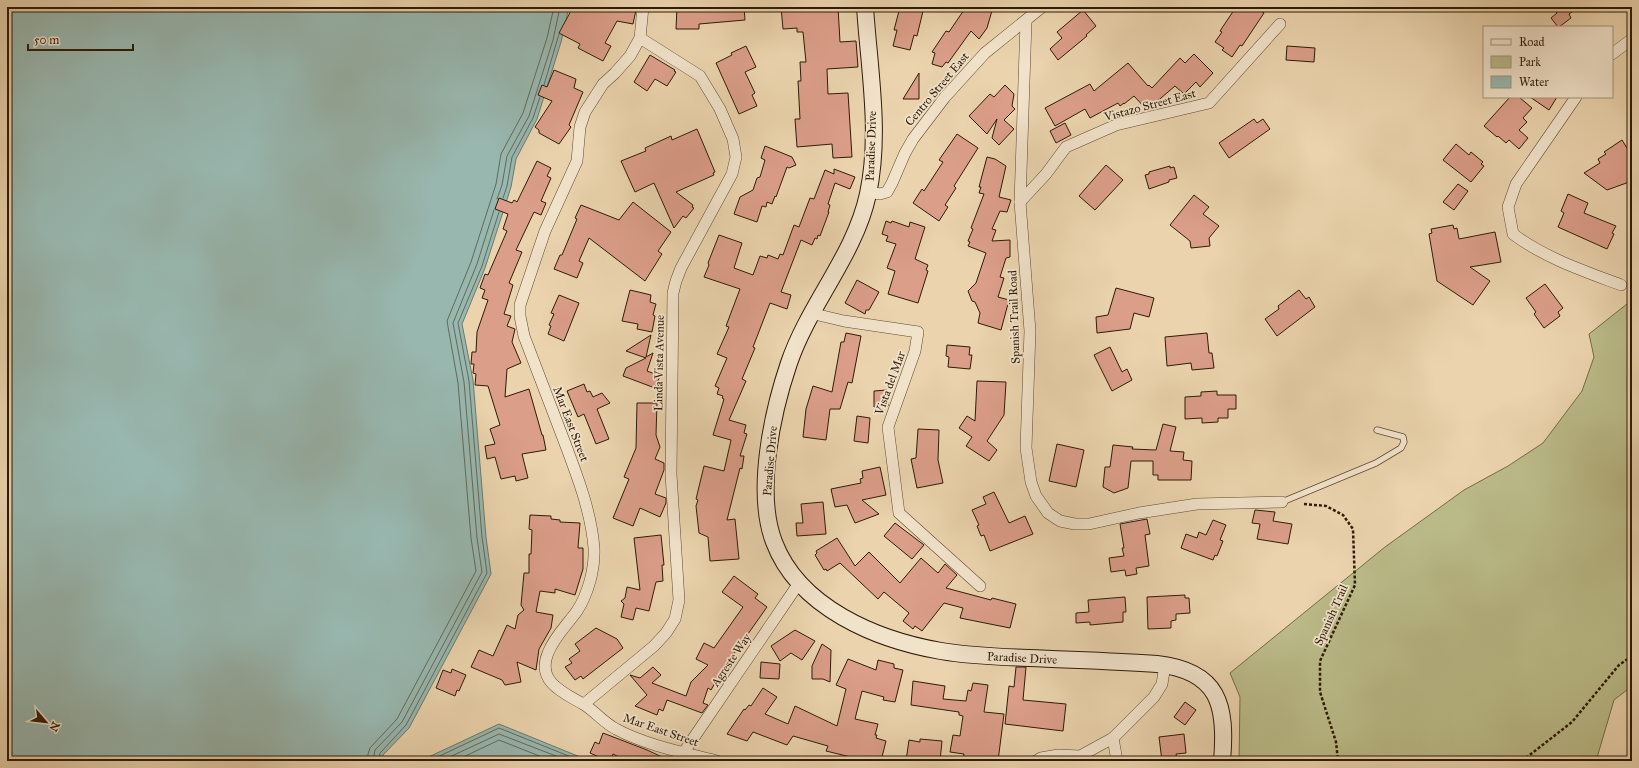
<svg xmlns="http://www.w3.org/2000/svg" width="1639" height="768" font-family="'IM FELL Great Primer',serif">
	<rect width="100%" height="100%" fill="#ead3ad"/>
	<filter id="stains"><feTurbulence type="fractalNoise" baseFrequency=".005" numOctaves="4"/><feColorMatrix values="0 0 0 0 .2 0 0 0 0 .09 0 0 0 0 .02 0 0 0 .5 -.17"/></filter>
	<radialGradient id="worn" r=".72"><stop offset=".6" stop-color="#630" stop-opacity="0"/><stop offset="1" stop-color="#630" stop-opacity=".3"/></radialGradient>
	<polygon fill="#babb88" stroke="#746b47" points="1632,300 1632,686 1614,700 1596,761 1239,761 1240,697 1230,673 1385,547 1464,490 1508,466 1543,443 1582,391 1594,357 1589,334"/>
	<g fill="#98b7af" stroke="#6e796b">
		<polygon points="7,7 569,7 561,42 537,119 516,159 511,187 485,268 462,324 473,380 486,537 491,574 409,728 383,755 383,761 7,761"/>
		<polygon points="499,724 590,761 420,761"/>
	</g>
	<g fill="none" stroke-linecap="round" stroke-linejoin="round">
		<g stroke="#63695a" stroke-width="1">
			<polyline points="544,85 559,34"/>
			<polyline points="503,198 507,186 512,157 533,118 540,97"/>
			<polyline points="497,199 502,185 507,156 529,116 553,40 560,7"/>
			<polyline points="368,761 368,754 370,748 397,719 476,571 471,538 458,383 447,321 471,262 496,184 501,154 523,113 547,38 554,7"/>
			<polyline points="374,761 374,755 375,750 402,722 482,572 477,538 464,382 453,323 477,264 494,210"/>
			<polyline points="379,761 380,753 406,725 487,573 482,537 469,381 458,323 482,266 499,212"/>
			<polyline points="429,761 499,728 581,761"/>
			<polyline points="441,761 499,734 569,761"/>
			<polyline points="455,761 499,740 552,761"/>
		</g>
	</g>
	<g fill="#db9e89" stroke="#2e1b06">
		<polygon points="573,7 632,7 631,9 636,10 633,24 617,21 605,43 611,46 603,61 578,48 580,44 559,33"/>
		<polygon points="677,7 744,7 745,20 699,24 699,29 676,29"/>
		<polygon points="781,7 838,7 840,42 856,41 858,67 827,69 828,94 848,93 852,157 833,158 832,144 797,147 795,119 800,119 798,81 801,81 800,62 806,62 803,32 797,32 797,28 783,29"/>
		<polygon points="900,7 907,7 923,11 917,36 914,35 910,50 893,46 897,30 894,30"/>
		<polygon points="966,7 993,7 987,28 979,39 971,31 948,63 946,62 942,67 932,64 935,53 932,52 946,31 949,32"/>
		<polygon points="1236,7 1254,7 1264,13 1242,46 1240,45 1232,57 1222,50 1224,48 1215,42 1222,32 1220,31"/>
		<polygon points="1552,7 1579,7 1569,14 1571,18 1559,27 1558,27 1551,18 1557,13"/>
		<polygon points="1083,10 1096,26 1086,35 1087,36 1058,60 1050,49 1062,38 1057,32"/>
		<polygon points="746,46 756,67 745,72 755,93 752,95 757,106 739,114 716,63 732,55 731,53"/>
		<polygon points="1287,46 1315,48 1314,62 1286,60"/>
		<polygon points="1194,54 1213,73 1200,87 1196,82 1184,94 1175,86 1147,110 1134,96 1124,104 1124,103 1120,106 1118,103 1090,118 1085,109 1055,126 1045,108 1090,84 1094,91 1128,63 1148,86 1149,85 1152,88 1180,58 1185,63"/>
		<polygon points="650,55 675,70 674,71 676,72 667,86 655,79 647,91 634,82"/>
		<polygon points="554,70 576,79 574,88 583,92 569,125 571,127 559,144 539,133 539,130 535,127 552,101 538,95 542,85 547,87"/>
		<polygon points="919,73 919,99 903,99"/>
		<polygon points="1005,85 1014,94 1012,106 1015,109 1004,120 1014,129 999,145 992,138 997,119 987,134 969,116 990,94 994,97"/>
		<polygon points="1510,97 1519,97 1532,108 1523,118 1527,122 1519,130 1528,138 1519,149 1509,140 1506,143 1498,136 1497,137 1484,126"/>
		<polygon points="1530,97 1557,97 1549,110"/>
		<polygon points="1254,119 1257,123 1263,119 1270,129 1229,158 1219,143"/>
		<polygon points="1065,123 1071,135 1056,143 1050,131"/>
		<polygon points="697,129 715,172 713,173 714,175 676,192 693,205 692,207 694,208 686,218 683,216 674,228 654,183 635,192 621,161 646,151 645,148 671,136 672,140"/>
		<polygon points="957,134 978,148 954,186 956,188 945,205 948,207 939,221 913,203 922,189 924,191 943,162 939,160"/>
		<polygon points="1622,140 1632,156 1632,181 1607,190 1584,173 1600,163 1598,159 1606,154 1604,152"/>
		<polygon points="1456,144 1469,155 1471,152 1483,162 1481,164 1484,166 1471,182 1443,160"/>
		<polygon points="765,146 792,157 796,165 789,168 787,167 776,197 775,196 772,204 767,202 766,207 762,206 757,222 734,214 740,197 753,190 757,178 760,177 765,160 761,158"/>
		<polygon points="987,157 995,159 1006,166 999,197 1011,200 1007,212 1000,211 992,229 996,230 992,241 1010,240 1010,257 1006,258 1000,277 1004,278 998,297 1009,300 1001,330 978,323 980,313 975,302 972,301 968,291 976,283 986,253 968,246 970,242 968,241 973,229 971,228 984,194 979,193 981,187 979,187"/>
		<polygon points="537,161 551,168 547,176 551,178 541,201 546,203 541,215 534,212 516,250 522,252 509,283 513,285 504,314 511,316 507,326 515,329 512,342 521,363 507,369 505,397 529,389 542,435 543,435 546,450 522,454 528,478 516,481 515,476 501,479 495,457 487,459 485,446 495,444 490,429 500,425 488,386 475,385 476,374 473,373 474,364 471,364 472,352 476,352 477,332 488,300 482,298 485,290 480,288 485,274 488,275 507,231 503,229 508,214 495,209 499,198 512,203 514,200 517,202"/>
		<polygon points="1106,165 1123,180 1095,210 1079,196"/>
		<polygon points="1170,166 1170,168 1174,167 1177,178 1169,180 1169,182 1149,189 1145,175 1149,174 1149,172"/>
		<polygon points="834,169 855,177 850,189 835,183 828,204 830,205 828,212 829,212 820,236 818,235 817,239 815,238 812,245 801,240 781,292 791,295 787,309 770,303 753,347 755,348 742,379 746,381 729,420 746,425 744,433 747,434 740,456 744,456 742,469 740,468 727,520 735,519 739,559 710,561 708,537 699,533 696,506 698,500 696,499 704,466 724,471 731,440 713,435 724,399 722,398 723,396 717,394 719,388 715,386 727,358 717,354 729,327 726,326 740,289 704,277 709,265 708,263 719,235 742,243 734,268 753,275 760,256 767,258 768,255 778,259 780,254 783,255 794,225 799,227 810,198 814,199 825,170 834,174"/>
		<polygon points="1458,184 1468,191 1454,210 1443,202"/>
		<polygon points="1568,194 1588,203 1584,213 1616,226 1612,233 1614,234 1607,249 1558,227 1564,213 1561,211"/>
		<polygon points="1194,195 1209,207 1203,214 1219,226 1209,238 1210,246 1191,248 1190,241 1170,225"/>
		<polygon points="633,202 671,232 658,251 662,254 645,281 589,238 579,261 583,263 577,278 554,269 560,255 562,255 577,219 575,218 581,205 619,220"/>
		<polygon points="886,221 891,223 892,221 909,227 910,222 925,227 915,259 928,265 926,270 928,271 918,303 888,294 895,271 887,268 896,244 886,241 888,236 882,234"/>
		<polygon points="1453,225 1454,229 1457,228 1459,239 1495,232 1501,262 1470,267 1490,281 1473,305 1437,281 1429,234 1432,233 1431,229"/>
		<polygon points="857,280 879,292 869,310 866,310 865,314 845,303"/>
		<polygon points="1545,284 1563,308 1558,312 1560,316 1544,328 1534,314 1536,312 1526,298"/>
		<polygon points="1116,288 1154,298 1149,317 1134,313 1130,329 1097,333 1096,317 1108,315"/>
		<polygon points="630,290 651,295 650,302 656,304 653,315 655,316 652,332 637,329 638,324 622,321"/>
		<polygon points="1299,290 1306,299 1309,297 1315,307 1277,336 1265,319 1279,309 1278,306"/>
		<polygon points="559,295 579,303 564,341 548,334 551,326 549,325 554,314 551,313"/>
		<polygon points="846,333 861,336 852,383 848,382 840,409 830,409 826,440 803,437 806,409 813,386 832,392 841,342 844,342"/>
		<polygon points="1207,333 1209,353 1212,353 1214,368 1192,370 1191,363 1167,366 1165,337"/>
		<polygon points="651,335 646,357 653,353 647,371 660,376 655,388 623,376 626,368 646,358 626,351"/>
		<polygon points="947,345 970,347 969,355 972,355 970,369 948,367 949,357 946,356"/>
		<polygon points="1110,347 1122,372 1127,369 1132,380 1112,391 1094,355"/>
		<polygon points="977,381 1006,382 1004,415 987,441 997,450 989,461 966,446 972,437 959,428 967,416 975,421"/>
		<polygon points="584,384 587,392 590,391 593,397 602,393 610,403 597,409 609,439 596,444 584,414 578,417 567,391"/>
		<polygon points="887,390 888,406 874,407 874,391"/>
		<polygon points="1217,391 1217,395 1236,395 1236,409 1228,409 1228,418 1218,418 1218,422 1202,423 1202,418 1185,419 1185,397 1201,396 1201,392"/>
		<polygon points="637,403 657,403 656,435 660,447 655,459 664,463 664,470 655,494 666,498 666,503 660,517 640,508 633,526 613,518 629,479 624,477 636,448"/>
		<polygon points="857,416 870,418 868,443 854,441"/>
		<polygon points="1163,424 1176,427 1170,451 1184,452 1183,460 1192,461 1191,480 1158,480 1158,475 1153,475 1153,461 1131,461 1128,488 1114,493 1103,487 1105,467 1110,467 1113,445 1133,447 1132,449 1156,450"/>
		<polygon points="918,429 939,430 938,460 943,483 917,488 911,459 916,458"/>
		<polygon points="1057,444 1084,450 1076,487 1049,481"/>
		<polygon points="880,467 886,495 862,500 879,514 855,523 847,505 835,507 831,489 861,483 860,479 863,478 862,471"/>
		<polygon points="994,492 1009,523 1025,516 1033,534 990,551 984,535 981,536 977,526 979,525 972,510 986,504 983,497"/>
		<polygon points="823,502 826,534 797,536 796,523 803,523 801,504"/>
		<polygon points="1255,510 1275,512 1273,521 1292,524 1288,544 1257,539 1260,524 1252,523"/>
		<polygon points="530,515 551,516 551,519 560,520 560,522 580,523 578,548 583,548 583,569 575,595 555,589 555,593 540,591 536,612 553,615 551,628 539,649 536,670 517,662 521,682 505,685 502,680 471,667 479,650 493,656 507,625 515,629 518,615 524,610 521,605 524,573 529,573 529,554 531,554 532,530 529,529"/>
		<polygon points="1147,519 1150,534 1145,535 1149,566 1136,568 1137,574 1126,576 1125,570 1111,572 1109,558 1124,556 1122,548 1124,548 1120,524"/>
		<polygon points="1213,520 1226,525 1220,540 1223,541 1217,556 1215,555 1213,560 1181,548 1186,534 1197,538 1199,532 1206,535"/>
		<polygon points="895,523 924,545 912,559 884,536"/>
		<polygon points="661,535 664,565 662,565 663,581 656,582 649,611 636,608 633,620 621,617 624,604 621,601 625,598 627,587 640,590 634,538"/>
		<polygon points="837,538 855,566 869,552 900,583 921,558 938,573 945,564 957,575 946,588 991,600 992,598 1016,604 1010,628 960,618 963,608 944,603 922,631 915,626 913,629 903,621 909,613 884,592 878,599 840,563 827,571 826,569 824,570 815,555 817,553 816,551"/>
		<polygon points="734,576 758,594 755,598 767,607 731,658 733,658 719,683 716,681 711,690 708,688 703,703 708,705 702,713 667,700 663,711 659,709 657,715 635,706 647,695 630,675 640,678 653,667 661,675 652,683 686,696 691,682 708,665 696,659 704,643 714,648 743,607 722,592"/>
		<polygon points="1185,595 1185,598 1189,598 1190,613 1176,614 1176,620 1171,621 1171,628 1148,629 1147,597"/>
		<polygon points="1125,597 1126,612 1123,612 1123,622 1090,625 1090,622 1076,623 1076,613 1089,612 1088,600"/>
		<polygon points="596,628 617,639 623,648 583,679 581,676 575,680 565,667 572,663 569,659 580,651 575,644"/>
		<polygon points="795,630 815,641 802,660 791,653 780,661 771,646"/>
		<polygon points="822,644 831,650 830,682 823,679 812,679 812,666"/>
		<polygon points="848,659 876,670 878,660 894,664 894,668 903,670 895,702 883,700 884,697 862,691 855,719 878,724 875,735 877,735 876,738 886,741 881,761 867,761 826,751 828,746 793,736 787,745 753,732 747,741 727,734 744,709 745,710 749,705 751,706 763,688 777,697 765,714 788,724 795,706 837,726 846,689 836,685"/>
		<polygon points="761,662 780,664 779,679 760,678"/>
		<polygon points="1016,667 1026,667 1023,700 1066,704 1063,731 1005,724 1009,686 1014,687"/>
		<polygon points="452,669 466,675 459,691 457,690 455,696 436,688 443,670 451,673"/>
		<polygon points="913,681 945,686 943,699 966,701 968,690 971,691 973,683 988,685 984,712 1004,714 998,761 963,761 964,754 950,752 953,735 960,736 963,716 959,715 959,712 911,705"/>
		<polygon points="1185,702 1196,710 1185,725 1174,717"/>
		<polygon points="603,733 647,750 671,761 627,761 613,754 610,761 608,761 590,753 595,742 599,744"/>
		<polygon points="1184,734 1186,753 1176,754 1177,761 1162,761 1159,737"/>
		<polygon points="920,739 942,741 940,761 906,761 909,740 920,742"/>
	</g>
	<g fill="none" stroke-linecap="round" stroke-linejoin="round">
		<defs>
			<polyline id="lane" points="1282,502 1376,463 1401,448 1404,442 1403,437 1377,430"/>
			<g id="street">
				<path d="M643,7L640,38L630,56L615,73L603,84L585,112L580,127L577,161L545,231L520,305V316L524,336C537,370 550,404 563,438C576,473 591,510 594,548C595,569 588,594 577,611C567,625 554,637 548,653C536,682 564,693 583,704C595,711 604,723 616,729C645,745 686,753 717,761"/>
				<polyline points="1026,21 1020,202 1030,331 1026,448 1031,482 1036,496 1048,513 1060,521 1075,524 1089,524 1139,513 1197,504 1282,502"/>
				<polyline points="1612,54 1632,39"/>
				<path d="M1576,97L1516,184L1508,207L1513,234C1545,258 1584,271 1621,285"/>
				<polyline points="868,192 880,194 887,192 892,183 905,153 913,139 945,97 985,53 1042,7"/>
				<polyline points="1020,202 1046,174 1066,147 1116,125 1209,103 1280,24"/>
				<polyline points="810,313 844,321 918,332 915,351 888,427 899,513 980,586"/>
				<polyline points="584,704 654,646 666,633 675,619 679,600 671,474 673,293 676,281 681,268 732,174 736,157 733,139 720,109 700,76 640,38"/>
				<polyline points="1113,738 1117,761"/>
				<polyline points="684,752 799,583"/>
				<polyline points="1036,761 1041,758 1058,755 1080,756 1113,738 1154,697 1162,684 1165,665"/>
			</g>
			<path id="secondary" d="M865,7C869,68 881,133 868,194C855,255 809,304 789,363C772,413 755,492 774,542C799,608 877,640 941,651C970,656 999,657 1029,658C1072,660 1115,661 1157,664C1219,671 1227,705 1222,761"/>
		</defs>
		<use href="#lane" stroke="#5d4930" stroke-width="7"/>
		<use href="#street" stroke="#5d4930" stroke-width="12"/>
		<use href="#secondary" stroke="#2e1b06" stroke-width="18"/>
		<g stroke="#2e1b06" stroke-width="2.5" stroke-dasharray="3 2" stroke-linecap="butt">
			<polyline points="1304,504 1326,506 1343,515 1353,529 1355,585 1320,661 1320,692 1336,742 1338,761"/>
			<polyline points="1522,761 1572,722 1619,665 1632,656"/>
		</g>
		<use href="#lane" stroke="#f1e2ca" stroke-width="5.5"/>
		<use href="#street" stroke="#f1e2ca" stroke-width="11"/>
		<use href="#secondary" stroke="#f1e2ca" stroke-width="16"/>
	</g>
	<g text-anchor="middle" stroke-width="3.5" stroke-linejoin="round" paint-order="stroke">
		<g font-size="12" fill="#2e1b06" stroke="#f1e2ca">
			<text transform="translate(937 89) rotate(-50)" y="4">Centro Street East</text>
			<text transform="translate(1150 105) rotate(-15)" y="4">Vistazo Street East</text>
			<text transform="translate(871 146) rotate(-88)" y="4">Paradise Drive</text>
			<text transform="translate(1014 317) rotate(-92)" y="4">Spanish Trail Road</text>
			<text transform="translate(659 363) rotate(-89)" y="4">Linda Vista Avenue</text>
			<text transform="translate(890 383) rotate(-70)" y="4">Vista del Mar</text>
			<text transform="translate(571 424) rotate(69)" y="4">Mar East Street</text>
			<text transform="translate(770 461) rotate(-85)" y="4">Paradise Drive</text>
			<text transform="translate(1331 615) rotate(-66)" y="4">Spanish Trail</text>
			<text transform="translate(1022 658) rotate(3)" y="4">Paradise Drive</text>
			<text transform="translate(731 660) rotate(-56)" y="4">Agreste Way</text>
			<text transform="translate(661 730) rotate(19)" y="4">Mar East Street</text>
		</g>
	</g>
	<rect width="1639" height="768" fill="none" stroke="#ead3ad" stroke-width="24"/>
	<rect x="8" y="8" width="1623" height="752" fill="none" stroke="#2e1b06" stroke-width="2"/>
	<rect x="12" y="12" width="1615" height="744" fill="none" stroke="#2e1b06"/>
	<rect x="1483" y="26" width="130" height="72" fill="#f1e2ca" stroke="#a3927c"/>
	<rect x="1491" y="39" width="20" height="6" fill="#f1e2ca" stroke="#a3927c"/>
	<text x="1519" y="46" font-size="12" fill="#2e1b06">Road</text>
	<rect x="1491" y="56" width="20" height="12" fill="#babb88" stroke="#a3927c"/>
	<text x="1519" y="66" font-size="12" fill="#2e1b06">Park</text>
	<rect x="1491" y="76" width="20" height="12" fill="#98b7af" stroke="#a3927c"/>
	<text x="1519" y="86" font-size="12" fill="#2e1b06">Water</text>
	<g transform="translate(46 722) rotate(118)" stroke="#f1e2ca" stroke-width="3" paint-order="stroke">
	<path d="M0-3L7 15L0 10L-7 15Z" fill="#2e1b06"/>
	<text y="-6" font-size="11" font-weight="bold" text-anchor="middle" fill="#2e1b06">N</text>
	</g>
	<path d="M28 44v6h105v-6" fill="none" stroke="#2e1b06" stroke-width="2"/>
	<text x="34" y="44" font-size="12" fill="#2e1b06" stroke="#f1e2ca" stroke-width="3" paint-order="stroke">50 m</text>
	<rect width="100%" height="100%" filter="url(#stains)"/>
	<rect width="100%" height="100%" fill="url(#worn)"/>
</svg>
